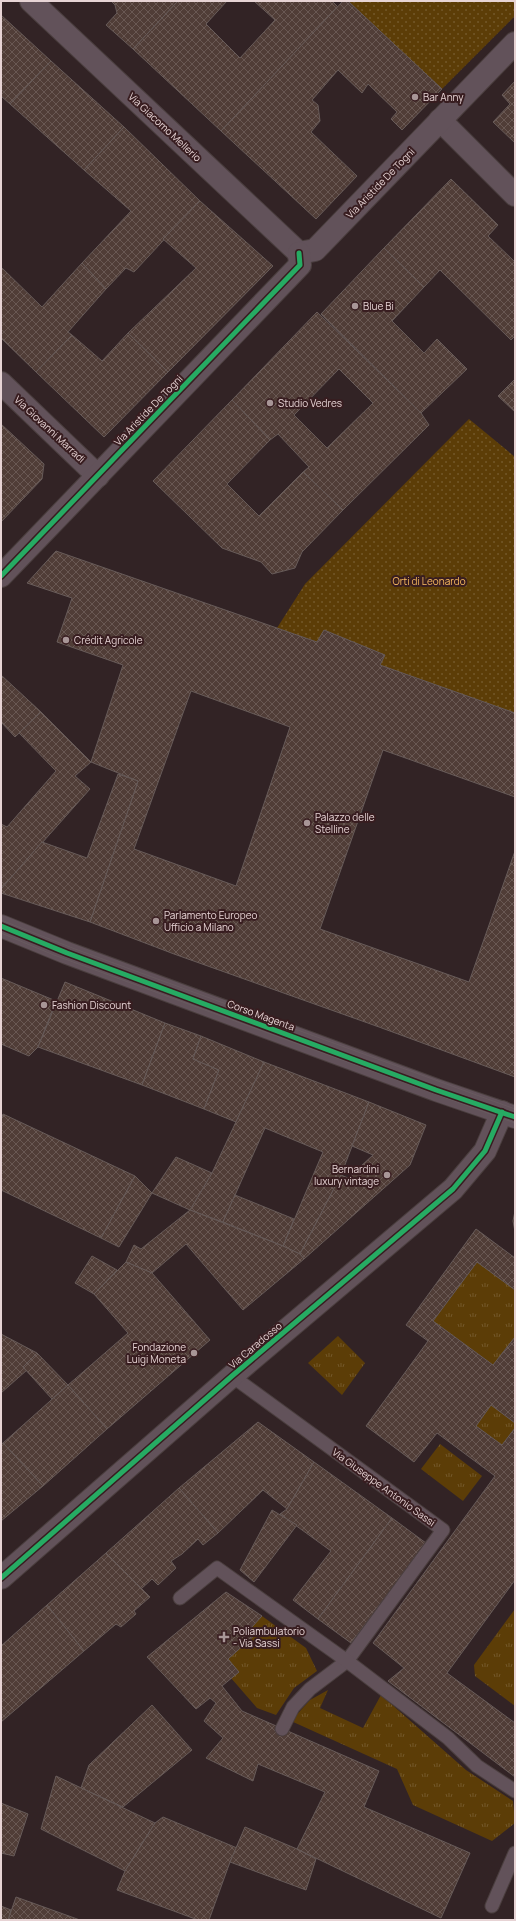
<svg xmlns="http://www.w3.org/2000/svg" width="516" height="1921" font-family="Manrope,sans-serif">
	<defs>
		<pattern id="grass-tufts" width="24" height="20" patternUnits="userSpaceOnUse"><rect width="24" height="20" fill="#5c3d07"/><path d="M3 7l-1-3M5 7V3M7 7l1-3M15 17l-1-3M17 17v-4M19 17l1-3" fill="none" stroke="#73582a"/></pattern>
		<pattern id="garden-dots" width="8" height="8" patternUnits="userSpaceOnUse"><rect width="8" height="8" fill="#5c3d07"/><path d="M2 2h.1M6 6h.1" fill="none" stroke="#73582a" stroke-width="1.8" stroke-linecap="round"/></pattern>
		<pattern id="building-cross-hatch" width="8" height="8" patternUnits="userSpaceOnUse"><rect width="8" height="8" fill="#503d37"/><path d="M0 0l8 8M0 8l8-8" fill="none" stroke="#695853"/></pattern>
	</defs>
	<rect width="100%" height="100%" fill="#322325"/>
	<g fill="url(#grass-tufts)">
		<polygon points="477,1262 515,1290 515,1337 493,1365 433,1321"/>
		<polygon points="338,1336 365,1363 342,1395 308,1363"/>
		<polygon points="491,1405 515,1423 515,1428 502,1445 476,1426"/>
		<polygon points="440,1444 482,1476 463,1501 421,1469"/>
		<polygon points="515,1609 515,1706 475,1676 474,1665"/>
		<polygon points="262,1616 306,1648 317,1671 294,1688 276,1715 257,1708 231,1678 228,1659 256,1634 251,1628"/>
		<polygon points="328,1690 320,1708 363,1728 381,1695 466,1770 513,1801 515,1823 492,1841 413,1805 397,1769 291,1721 310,1700"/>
	</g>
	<g fill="url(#garden-dots)">
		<polygon points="348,1 515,1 515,16 442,89"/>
		<polygon points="469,419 515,457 515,713 380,665 385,655 324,630 317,642 277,628 305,584"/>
	</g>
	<g fill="url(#building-cross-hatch)" stroke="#675b59" fill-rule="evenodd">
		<polygon points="111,1 178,1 133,49 106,25 117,13 115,5"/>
		<polygon points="178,1 227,1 206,24 240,58 275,20 254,1 332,1 338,7 221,131 133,49"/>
		<polygon points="343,1 348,1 442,89 402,130 391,119 397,112 368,84 362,93 338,70 312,100 318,105 320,121 311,132 357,176 316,219 221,131"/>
		<polygon points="1,15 51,61 10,104 1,96"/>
		<polygon points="51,61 124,127 84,170 10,104"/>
		<polygon points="515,81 515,143 493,122 510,104 502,95"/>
		<polygon points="124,127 200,201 134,272 126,268 106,289 82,263 131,211 84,170"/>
		<polygon points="451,179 498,225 488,236 515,262 515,336 511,340 440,270 424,287 384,248"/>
		<polygon points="200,201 273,266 168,372 128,333 196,268 163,239"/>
		<polygon points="384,248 424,287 392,321 424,353 437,339 467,369 421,413 321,314"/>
		<polygon points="82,263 106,289 68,332 72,335 36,372 1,338 1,267 42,307"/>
		<path d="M317,312L421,413L429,425L343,510L303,472L309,467L278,434L270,440L232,400ZM339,369L373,403L327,448L294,415Z"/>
		<polygon points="128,333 168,372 104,437 36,372 72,335 102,361"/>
		<polygon points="515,379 515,412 498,396"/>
		<polygon points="232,400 270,440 227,484 259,516 303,472 343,510 302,552 295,568 272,574 261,562 222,548 153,481"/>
		<polygon points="1,424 44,464 42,479 1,522"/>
		<path d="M56,551L317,642L324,630L385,655L380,665L515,713V797L383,750L320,929L469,982L515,851V1077L379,1027L174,954L90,922L138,781L91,762L123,665L57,642L72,598L27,583ZM191,691L290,727L236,886L134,849Z"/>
		<polygon points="1,675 41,712 15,737 1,722"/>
		<polygon points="41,712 91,762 75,776 90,789 1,889 1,824 7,827 56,771 19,733"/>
		<polygon points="118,774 138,781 90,922 1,893 1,889 42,842 87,858"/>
		<polygon points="1,978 56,1001 38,1047 29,1056 1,1044"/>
		<polygon points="65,982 165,1023 142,1085 38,1047"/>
		<polygon points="165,1023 201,1036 193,1059 219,1070 204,1109 142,1085"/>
		<polygon points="201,1036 264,1062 236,1122 204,1109 219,1070 193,1059"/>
		<polygon points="264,1062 369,1102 341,1175 300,1254 283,1246 323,1152 265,1128 223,1222 190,1210 212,1173"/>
		<polygon points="369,1102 426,1125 410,1165 304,1259 300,1254 341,1175 348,1178 373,1155 352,1146"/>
		<polygon points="3,1114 135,1176 101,1238 1,1190 1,1120"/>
		<polygon points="176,1157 212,1173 190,1210 152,1193"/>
		<polygon points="135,1176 152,1193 119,1247 101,1238"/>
		<polygon points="235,1195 294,1219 283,1246 223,1222"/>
		<polygon points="190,1210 283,1246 300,1254 304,1259 243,1310 186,1244 152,1273 126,1262 134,1245 141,1249"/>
		<polygon points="515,1211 515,1232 513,1221"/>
		<polygon points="476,1229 515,1258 515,1290 477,1262 433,1321 493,1365 515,1337 515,1423 491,1405 476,1426 502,1445 515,1428 515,1580 447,1673 515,1723 515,1777 388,1681 404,1668 373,1643 495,1476 437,1433 414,1462 366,1426 428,1341 406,1325"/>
		<polygon points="92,1256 117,1270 94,1294 75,1283"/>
		<polygon points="126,1262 152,1273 210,1340 107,1429 68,1385 128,1333 94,1294"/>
		<polygon points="1,1334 37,1353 23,1367 27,1370 1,1393"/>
		<polygon points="37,1353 68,1385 52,1399 23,1367"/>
		<polygon points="68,1385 107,1429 43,1486 3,1443"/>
		<polygon points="258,1422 314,1462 287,1509 263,1490 218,1533 179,1488"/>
		<polygon points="3,1443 43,1486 1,1521 1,1444"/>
		<polygon points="314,1462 392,1518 318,1619 293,1600 331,1551 280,1514 287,1509"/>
		<polygon points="179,1488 218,1533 203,1545 198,1539 182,1554 171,1561 176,1568 158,1585 152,1579 141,1589 106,1553"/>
		<polygon points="272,1510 297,1525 254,1582 240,1570"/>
		<polygon points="392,1518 426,1543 351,1643 318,1619"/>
		<polygon points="106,1553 150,1597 134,1611 136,1614 121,1627 116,1624 84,1651 47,1605"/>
		<polygon points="226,1592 262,1616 251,1628 256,1634 228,1659 239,1672 222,1686 242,1711 379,1771 364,1807 470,1853 441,1918 297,1849 325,1792 258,1764 253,1781 206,1758 223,1738 204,1721 216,1703 210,1698 196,1709 147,1657"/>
		<polygon points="47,1605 84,1651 1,1722 1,1646"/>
		<polygon points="152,1705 192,1750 123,1807 81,1788 89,1765"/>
		<polygon points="56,1776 155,1823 125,1871 41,1829"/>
		<polygon points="1,1803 28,1814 14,1856 1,1853"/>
		<polygon points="163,1817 237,1848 230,1862 209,1920 198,1920 117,1890 125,1871 155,1823"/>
		<polygon points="245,1827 297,1849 316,1859 306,1890 230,1862"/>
		<polygon points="16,1897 80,1920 8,1920"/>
		<polygon points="1,1906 11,1910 8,1920 1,1920"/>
	</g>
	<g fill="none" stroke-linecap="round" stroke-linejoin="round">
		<defs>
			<g id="service">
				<polyline points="232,1376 443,1530 347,1661 310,1689 293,1707 282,1729"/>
				<polyline points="180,1598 217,1568 347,1661 448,1738 477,1766 515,1791"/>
				<polyline points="492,1906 515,1853"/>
			</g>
			<g id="minor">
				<polyline points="31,1 299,253"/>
				<polyline points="440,120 515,195"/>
				<polyline points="299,253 315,250 515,43"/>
				<polyline points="1,383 98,476"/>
				<polyline points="1,576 300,265 299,253"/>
				<polyline points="1,926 67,953 436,1090 515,1117"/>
				<polyline points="1,1578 232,1376 453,1189 485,1151 502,1112"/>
			</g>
		</defs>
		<use href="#service" stroke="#4a3e3e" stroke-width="15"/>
		<use href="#minor" stroke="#4a3e3e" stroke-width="24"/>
		<use href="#service" stroke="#62525a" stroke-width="13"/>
		<use href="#minor" stroke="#62525a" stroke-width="22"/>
		<g stroke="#685a5f" stroke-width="1">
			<polyline points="1,920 75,949 515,1109"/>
			<polyline points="1,933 54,955 515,1123"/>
		</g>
		<defs>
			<g id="cycleway">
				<polyline points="1,576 300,265 299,253"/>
				<polyline points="1,926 67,953 436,1090 515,1117"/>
				<polyline points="1,1578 232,1376 453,1189 485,1151 502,1112"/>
			</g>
		</defs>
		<use href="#cycleway" stroke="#381d20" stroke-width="8"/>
		<use href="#cycleway" stroke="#26ab63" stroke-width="5"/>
	</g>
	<g fill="#a89697" stroke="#381d20" stroke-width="1.5">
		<circle cx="415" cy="97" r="4"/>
		<circle cx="355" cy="306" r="4"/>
		<circle cx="270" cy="403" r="4"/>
		<circle cx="66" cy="640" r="4"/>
		<circle cx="307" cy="823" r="4"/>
		<circle cx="156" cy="921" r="4"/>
		<circle cx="44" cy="1005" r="4"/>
		<circle cx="387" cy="1175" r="4"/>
		<circle cx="194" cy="1353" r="4"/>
		<path d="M222 1631h4v4h4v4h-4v4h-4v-4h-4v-4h4z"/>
	</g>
	<g text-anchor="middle" stroke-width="4" stroke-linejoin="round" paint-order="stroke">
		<g font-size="10" fill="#e7d4d5" stroke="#381d20" text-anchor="start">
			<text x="423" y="101">Bar Anny</text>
			<text x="363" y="310">Blue Bi</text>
			<text x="278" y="407">Studio Vedres</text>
			<text x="74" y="644">Crédit Agricole</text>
			<text x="315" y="821">Palazzo delle<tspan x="315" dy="12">Stelline</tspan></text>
			<text x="164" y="919">Parlamento Europeo<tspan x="164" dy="12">Ufficio a Milano</tspan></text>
			<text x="52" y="1009">Fashion Discount</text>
			<text x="379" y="1173" text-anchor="end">Bernardini<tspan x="379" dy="12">luxury vintage</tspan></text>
			<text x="186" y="1351" text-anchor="end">Fondazione<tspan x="186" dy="12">Luigi Moneta</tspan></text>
			<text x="233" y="1635">Poliambulatorio<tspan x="233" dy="12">- Via Sassi</tspan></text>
		</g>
		<g font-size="10" fill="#e7d4d5" stroke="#381d20">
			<text transform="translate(165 127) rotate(43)" y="4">Via Giacomo Mellerio</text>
			<text transform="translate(380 183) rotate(-46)" y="4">Via Aristide De Togni</text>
			<text transform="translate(148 410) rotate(-46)" y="4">Via Aristide De Togni</text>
			<text transform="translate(50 429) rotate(43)" y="4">Via Giovanni Marradi</text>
			<text transform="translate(261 1015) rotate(20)" y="4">Corso Magenta</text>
			<text transform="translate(255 1345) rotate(-40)" y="4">Via Caradosso</text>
			<text transform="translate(384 1487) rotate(36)" y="4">Via Giuseppe Antonio Sassi</text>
		</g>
		<g font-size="10" fill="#fbbc60" stroke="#381d20">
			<text x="429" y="585">Orti di Leonardo</text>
		</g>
	</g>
	<rect width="516" height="1921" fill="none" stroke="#e7d4d5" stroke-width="4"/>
</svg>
